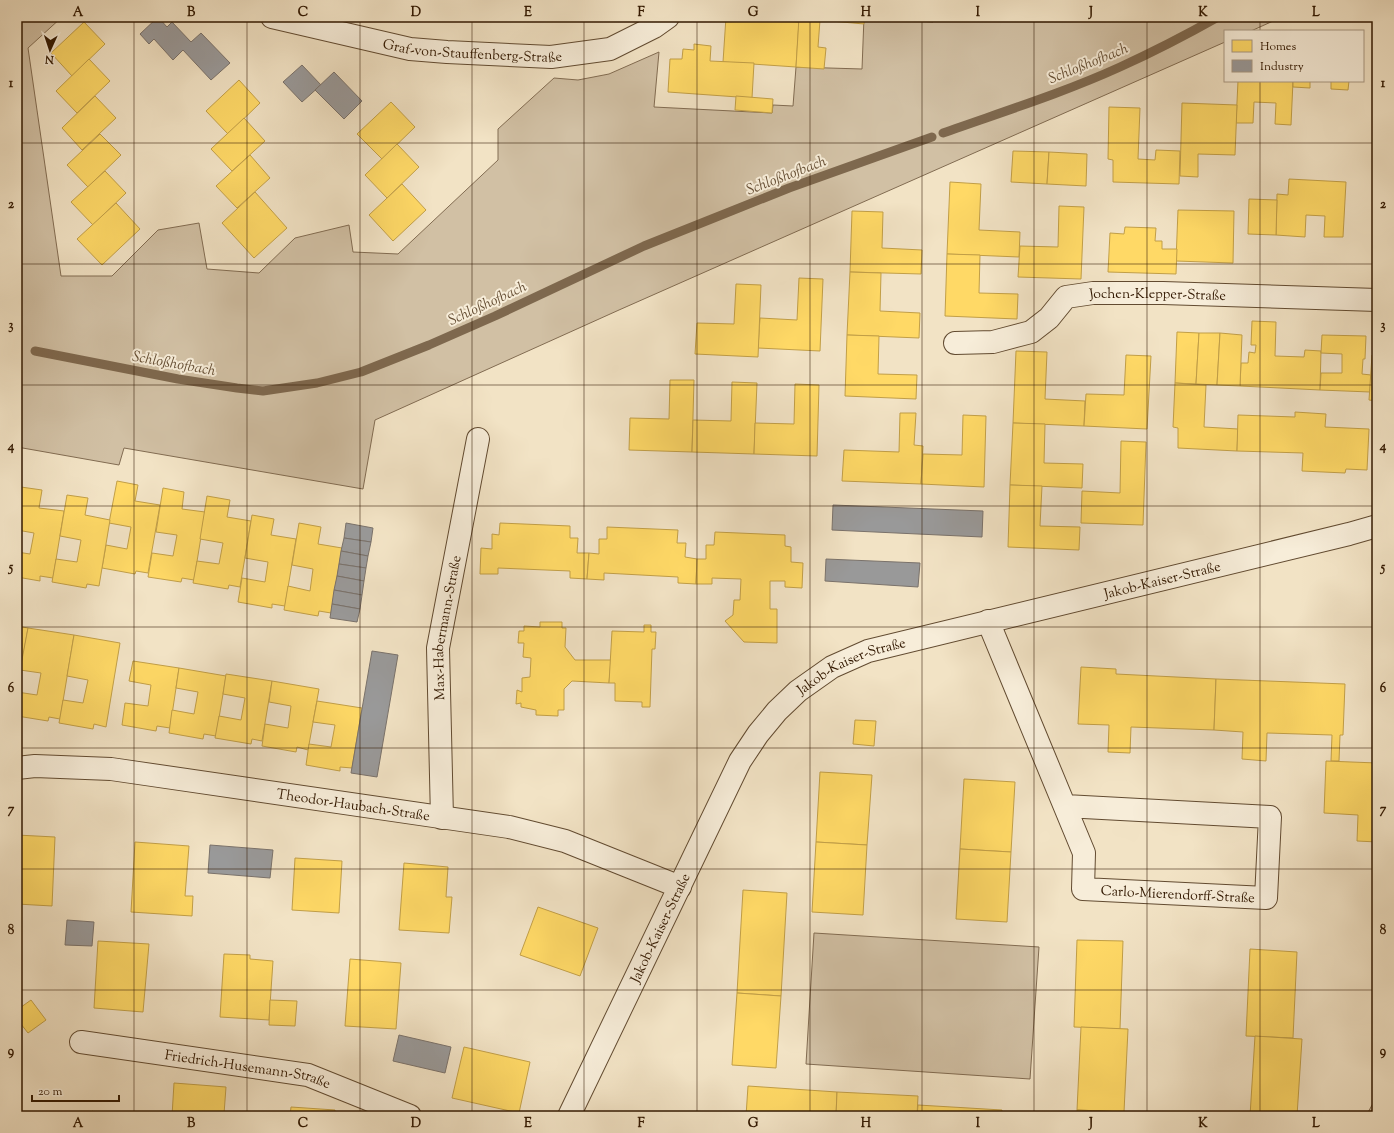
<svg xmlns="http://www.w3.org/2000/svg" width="1394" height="1133" font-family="'Sorts Mill Goudy',serif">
	<rect width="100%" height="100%" fill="#f2e3c5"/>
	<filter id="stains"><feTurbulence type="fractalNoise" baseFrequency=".005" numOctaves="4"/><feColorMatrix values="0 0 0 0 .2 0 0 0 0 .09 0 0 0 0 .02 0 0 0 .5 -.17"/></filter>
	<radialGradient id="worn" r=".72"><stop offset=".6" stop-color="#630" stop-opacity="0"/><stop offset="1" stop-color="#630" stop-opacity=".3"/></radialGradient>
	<g fill="#d1c0a4" stroke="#826c52">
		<polygon points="17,17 62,17 28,48 61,276 112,276 158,230 199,223 207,269 259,273 295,238 349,225 353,252 398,254 498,160 498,129 554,78 578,80 609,74 659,52 654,107 772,113 773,105 793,106 796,67 862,69 864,17 933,22 933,17 1282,17 1251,31 1225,31 1225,42 619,310 375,420 363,489 124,448 119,465 17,447"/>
		<polygon points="814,933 1039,947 1030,1079 806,1064"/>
		<polygon points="1377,1096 1377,1116 1366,1116"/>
	</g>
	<g fill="#ffd966" stroke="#c29f47">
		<polygon points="726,17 799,22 796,67 723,62"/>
		<polygon points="799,17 864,17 864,24 820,20 818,47 826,48 824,69 796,67"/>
		<polygon points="84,22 105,44 72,76 51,53"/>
		<polygon points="694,44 711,46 710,61 754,63 752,98 668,92 670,59 682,59 683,49 694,50"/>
		<polygon points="89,59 110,81 77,113 56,91"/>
		<polygon points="239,80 260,103 228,134 206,111"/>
		<polygon points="1238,81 1293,81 1291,125 1275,124 1276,103 1254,102 1253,123 1236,123"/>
		<polygon points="1293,81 1310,81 1310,88 1293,87"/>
		<polygon points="1331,81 1349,81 1348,90 1331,89"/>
		<polygon points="95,96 116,118 82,150 62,128"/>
		<polygon points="736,96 773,99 772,113 735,110"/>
		<polygon points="391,102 415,127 382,159 357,134"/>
		<polygon points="1182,103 1237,105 1235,155 1198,154 1198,177 1180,176"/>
		<polygon points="1109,107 1140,108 1138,159 1155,160 1156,150 1180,151 1179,184 1113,182 1113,160 1108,159"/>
		<polygon points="244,118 265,141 232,171 211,149"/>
		<polygon points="100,134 121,155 88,187 67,165"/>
		<polygon points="397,144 419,167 387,198 365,175"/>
		<polygon points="1013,151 1049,152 1047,184 1011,182"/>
		<polygon points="1049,152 1087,154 1086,186 1047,184"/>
		<polygon points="250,155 270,178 237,208 216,186"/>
		<polygon points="105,171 126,193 93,225 71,202"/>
		<polygon points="1289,179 1346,182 1343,237 1324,237 1325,216 1306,215 1305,237 1276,235 1277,194 1288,195"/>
		<polygon points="950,182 981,184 979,230 1020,232 1019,257 947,254"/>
		<polygon points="402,184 426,210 393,241 369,215"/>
		<polygon points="255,192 287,228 254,258 222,223"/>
		<polygon points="1249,199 1277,200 1276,235 1248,234"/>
		<polygon points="116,203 140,229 102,265 77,239"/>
		<polygon points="1059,206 1084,207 1081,279 1018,277 1020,246 1058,247"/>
		<polygon points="1178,210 1234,211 1233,263 1176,261"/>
		<polygon points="852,211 883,212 882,248 922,250 921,274 850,272"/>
		<polygon points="1125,227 1156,228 1155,241 1162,241 1162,249 1177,249 1176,274 1108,272 1110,233 1124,234"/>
		<polygon points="947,254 980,255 979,293 1018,294 1017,319 945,316"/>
		<polygon points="850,272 881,273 880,311 920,313 919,338 847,335"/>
		<polygon points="799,278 823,279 820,351 758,348 760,318 797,320"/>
		<polygon points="736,284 761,285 758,357 695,354 697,323 734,324"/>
		<polygon points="1252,321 1276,322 1275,356 1304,357 1305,350 1321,351 1320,390 1240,386 1241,363 1248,363 1249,352 1255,353 1256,345 1251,345"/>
		<polygon points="1177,332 1199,333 1196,384 1175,383"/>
		<polygon points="1199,333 1220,333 1217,385 1196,384"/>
		<polygon points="1220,333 1242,335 1240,386 1217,385"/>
		<polygon points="847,335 879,336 878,374 917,375 916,399 845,396"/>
		<polygon points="1322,335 1366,336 1365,359 1363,359 1362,374 1371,375 1370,392 1320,390 1321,373 1342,373 1342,354 1321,353"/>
		<polygon points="1016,351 1047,352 1045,399 1085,401 1084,426 1013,423"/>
		<polygon points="1126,355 1151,356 1147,429 1084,426 1086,394 1124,395"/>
		<polygon points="1372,355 1377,356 1377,401 1369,400"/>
		<polygon points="670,380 694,380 692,452 629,450 630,418 669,419"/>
		<polygon points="732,382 757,383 754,454 692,452 693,420 731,421"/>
		<polygon points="1175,383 1206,385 1204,427 1238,429 1237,451 1178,448 1178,428 1173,427"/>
		<polygon points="795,384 819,385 817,456 754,454 755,423 794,424"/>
		<polygon points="1295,412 1326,414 1325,427 1369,429 1367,470 1346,469 1345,473 1302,471 1303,453 1237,451 1238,415 1295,417"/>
		<polygon points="900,413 916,413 914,445 923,446 921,484 842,481 844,450 899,452"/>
		<polygon points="963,415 986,416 984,487 921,484 923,454 962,455"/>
		<polygon points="1376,420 1377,420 1377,440 1374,440"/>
		<polygon points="1013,423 1045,424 1044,463 1083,464 1082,488 1010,485"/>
		<polygon points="1121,441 1146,442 1143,525 1081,523 1082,491 1120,493"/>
		<polygon points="117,481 138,485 135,501 160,505 148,573 136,571 135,574 102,568 106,545 127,549 131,527 109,523"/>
		<polygon points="1010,485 1042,486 1040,526 1080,527 1079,550 1008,547"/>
		<polygon points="21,487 42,490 39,508 64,511 53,578 40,576 40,581 17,577 17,552 30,554 34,533 17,530 17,511"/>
		<polygon points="163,488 184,492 182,509 205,512 194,580 182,578 181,582 148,577 152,553 173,556 177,535 156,532"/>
		<polygon points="67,495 88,498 85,515 110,520 99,586 87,584 86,588 52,582 56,559 77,562 81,540 60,536"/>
		<polygon points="207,496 230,500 227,517 251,521 240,587 229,585 228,589 193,583 197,561 219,564 223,543 200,539"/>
		<polygon points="252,515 274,519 271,535 296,539 285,606 272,604 272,608 238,602 242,578 265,582 268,562 245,558"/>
		<polygon points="299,523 321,527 318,544 342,548 331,613 319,611 318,616 284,610 288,586 310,591 313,569 292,565"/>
		<polygon points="500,523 570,526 570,538 578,538 577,553 589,553 587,579 570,578 570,571 498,568 498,574 480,574 481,548 492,549 492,534 499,535"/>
		<polygon points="607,527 678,530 677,543 686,543 685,557 697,559 696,584 678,583 678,577 604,573 604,580 587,579 589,553 599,554 599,539 607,539"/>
		<polygon points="715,532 785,535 785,546 791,547 791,562 803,563 802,588 785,587 785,581 770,581 770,609 777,609 777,643 744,642 725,621 733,615 734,600 740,600 741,579 712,578 712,584 696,584 697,559 706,559 706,545 714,545"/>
		<polygon points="540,622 562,622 562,628 566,628 565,647 575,660 611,660 609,683 572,681 564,689 564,710 558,710 558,716 536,715 536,710 521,707 521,703 516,704 517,690 522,692 522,678 530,677 531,658 523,657 524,643 518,643 519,631 524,631 524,626 540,627"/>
		<polygon points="644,625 651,625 651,632 656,632 655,649 652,649 650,707 642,707 642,702 615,701 615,683 609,683 612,631 644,632"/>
		<polygon points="17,626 28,628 17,691"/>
		<polygon points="28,628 74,635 60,719 49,717 48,721 17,716 17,692 37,695 41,673 20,670"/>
		<polygon points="74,635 120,643 106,727 94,724 93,729 59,723 63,700 83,703 88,680 67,676"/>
		<polygon points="133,661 179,668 170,728 157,726 156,731 122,725 125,703 148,706 151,685 129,681"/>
		<polygon points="1081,667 1116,669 1116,674 1216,679 1214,730 1131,727 1130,753 1108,752 1109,725 1078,724"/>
		<polygon points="179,668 226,676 216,736 204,734 203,739 169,733 172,710 194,714 198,692 176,688"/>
		<polygon points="226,674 272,681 262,741 252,739 251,744 215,738 219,716 241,720 245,698 223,694"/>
		<polygon points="1216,679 1345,684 1343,735 1340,735 1339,761 1331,761 1332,735 1267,733 1266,761 1242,759 1243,732 1214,730"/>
		<polygon points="272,681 319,689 308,750 297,747 296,752 262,746 265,724 288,728 291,706 269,702"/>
		<polygon points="317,701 362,708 352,768 340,767 340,771 306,765 309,744 331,747 335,725 313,722"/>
		<polygon points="855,720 876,721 874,746 853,744"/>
		<polygon points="1326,761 1377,763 1377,842 1357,841 1358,815 1324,813"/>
		<polygon points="820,772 872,775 867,845 816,842"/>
		<polygon points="964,779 1015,782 1011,852 960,849"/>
		<polygon points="17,835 55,837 52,906 17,904"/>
		<polygon points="135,842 189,846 185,896 193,896 192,916 131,912"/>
		<polygon points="816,842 867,845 863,915 812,912"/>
		<polygon points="960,849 1011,852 1007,922 956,919"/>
		<polygon points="295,858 342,861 339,913 292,910"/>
		<polygon points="404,863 448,867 446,897 452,897 449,933 399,930"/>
		<polygon points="743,890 787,893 781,996 737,993"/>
		<polygon points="538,907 598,928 580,976 520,955"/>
		<polygon points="1077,940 1123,941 1120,1029 1074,1027"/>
		<polygon points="98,941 149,944 143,1012 94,1008"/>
		<polygon points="1250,949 1297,952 1293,1038 1246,1036"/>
		<polygon points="224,954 250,955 250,959 273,961 269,1020 220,1017"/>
		<polygon points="350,959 401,963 396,1029 345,1026"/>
		<polygon points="737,993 781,996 776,1068 732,1065"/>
		<polygon points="31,1000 46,1020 28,1033 17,1019 17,1010"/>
		<polygon points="270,1000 297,1001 295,1026 269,1025"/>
		<polygon points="1081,1027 1128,1029 1124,1112 1077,1110"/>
		<polygon points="1255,1036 1302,1039 1297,1116 1250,1116"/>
		<polygon points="464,1047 530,1062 519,1113 452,1098"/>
		<polygon points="174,1083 226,1087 224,1114 219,1114 219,1116 172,1116"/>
		<polygon points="748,1086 837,1092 836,1116 746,1116"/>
		<polygon points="837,1092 918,1096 917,1116 836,1116"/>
		<polygon points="918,1105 1002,1110 1001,1116 917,1116"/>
		<polygon points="291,1107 335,1110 335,1116 290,1116"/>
		<polygon points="1077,1110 1124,1112 1124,1116 1077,1116"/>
		<polygon points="93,1111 95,1116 82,1116"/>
	</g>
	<g fill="#999" stroke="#7a726b">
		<polygon points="158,17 167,27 172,22 191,42 201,33 230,63 211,80 183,50 173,60 154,39 149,44 140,34"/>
		<polygon points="302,65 321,85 302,102 283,82"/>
		<polygon points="334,72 362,101 344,119 315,90"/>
		<polygon points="833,505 983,511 982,537 832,530"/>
		<polygon points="346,523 373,528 371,542 344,538"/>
		<polygon points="344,538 371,542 368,556 341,551"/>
		<polygon points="341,551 368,556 366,568 339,564"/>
		<polygon points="826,559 920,563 918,587 825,581"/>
		<polygon points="339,564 366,568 364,581 337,576"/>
		<polygon points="337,576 364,581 362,595 334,590"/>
		<polygon points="334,590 362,595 360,609 332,604"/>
		<polygon points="332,604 360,609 357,622 330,618"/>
		<polygon points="372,651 398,655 377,777 351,773"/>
		<polygon points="210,845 273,850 270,878 208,873"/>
		<polygon points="67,920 94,922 92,946 65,945"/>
		<polygon points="399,1035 451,1047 445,1073 393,1061"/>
	</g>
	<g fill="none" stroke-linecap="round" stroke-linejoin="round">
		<g stroke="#7e684e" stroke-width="9">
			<path d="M943,133C1002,112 1063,93 1120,67C1153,52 1186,35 1218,17"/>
			<polyline points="35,351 178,379 237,388 263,391 317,383 361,372 429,345 495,316 644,246 789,188 932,137"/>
		</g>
		<defs>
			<g id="street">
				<path id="s1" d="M272,17L410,49L447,52L551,57L610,49L654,27L668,17"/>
				<path id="s2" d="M955,343L993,342L1031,332L1049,318L1066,297L1093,293H1163L1377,300"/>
				<path id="s3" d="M988,621L1084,853L1083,889L1266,898L1270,817L1065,806"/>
				<path id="s4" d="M17,768L35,766L111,769L509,827L565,841L680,887"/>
				<path id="s5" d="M442,818L438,648L478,439"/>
				<path id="s6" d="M81,1042L308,1075L410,1116"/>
				<path id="s7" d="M569,1116L740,761L758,734L777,711L798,691L832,667L868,651L1349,534L1377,526"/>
			</g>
		</defs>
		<use href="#street" stroke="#624b31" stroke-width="24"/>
		<use href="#street" stroke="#f7edd9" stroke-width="22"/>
	</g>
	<path fill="none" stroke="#321800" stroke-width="1" stroke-opacity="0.55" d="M134,17V1116M247,17V1116M360,17V1116M472,17V1116M584,17V1116M697,17V1116M810,17V1116M922,17V1116M1034,17V1116M1147,17V1116M1260,17V31M1260,81V1116M17,143H1377M17,264H1377M17,385H1377M17,506H1377M17,627H1377M17,748H1377M17,869H1377M17,990H1377"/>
	<g text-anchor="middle" stroke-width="4" stroke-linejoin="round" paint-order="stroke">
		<g font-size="14" fill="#321800" stroke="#f7edd9">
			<text dy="5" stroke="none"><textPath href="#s1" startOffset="204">Graf-von-Stauffenberg-Straße</textPath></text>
			<text dy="5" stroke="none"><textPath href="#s2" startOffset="219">Jochen-Klepper-Straße</textPath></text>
			<text dy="5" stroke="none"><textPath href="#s7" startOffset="869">Jakob-Kaiser-Straße</textPath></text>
			<text dy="5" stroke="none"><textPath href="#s5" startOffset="191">Max-Habermann-Straße</textPath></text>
			<text dy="5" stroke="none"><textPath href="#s7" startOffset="545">Jakob-Kaiser-Straße</textPath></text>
			<text dy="5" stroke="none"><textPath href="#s4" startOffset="339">Theodor-Haubach-Straße</textPath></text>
			<text dy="5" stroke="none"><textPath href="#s3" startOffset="382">Carlo-Mierendorff-Straße</textPath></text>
			<text dy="5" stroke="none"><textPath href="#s7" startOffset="209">Jakob-Kaiser-Straße</textPath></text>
			<text dy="5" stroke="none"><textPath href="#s6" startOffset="169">Friedrich-Husemann-Straße</textPath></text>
		</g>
		<g font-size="15" font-style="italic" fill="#654e34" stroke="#f7edd9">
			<text transform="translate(1088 63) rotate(-22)" y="5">Schloßhofbach</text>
			<text transform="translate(786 175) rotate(-21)" y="5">Schloßhofbach</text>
			<text transform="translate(487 303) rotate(-25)" y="5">Schloßhofbach</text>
			<text transform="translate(174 363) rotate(10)" y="5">Schloßhofbach</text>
		</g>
	</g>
	<rect width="1394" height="1133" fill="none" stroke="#f2e3c5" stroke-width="44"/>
	<rect x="1224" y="30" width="140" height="52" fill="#f7edd9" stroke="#a89882"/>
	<rect x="1232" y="40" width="20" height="12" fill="#ffd966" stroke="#a89882"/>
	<text x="1260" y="50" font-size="12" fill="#321800">Homes</text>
	<rect x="1232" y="60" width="20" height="12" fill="#999999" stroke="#a89882"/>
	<text x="1260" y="70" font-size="12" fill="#321800">Industry</text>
	<g transform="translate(50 50) rotate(183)" stroke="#f7edd9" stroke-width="3" paint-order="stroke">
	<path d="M0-3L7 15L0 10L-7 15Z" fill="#321800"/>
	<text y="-6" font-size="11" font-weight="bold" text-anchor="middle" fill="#321800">N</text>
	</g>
	<path d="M32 1095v6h87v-6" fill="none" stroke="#321800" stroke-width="2"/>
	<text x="38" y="1095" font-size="12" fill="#321800" stroke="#f7edd9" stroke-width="3" paint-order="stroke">20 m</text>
	<rect x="22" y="22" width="1350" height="1089" fill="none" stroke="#321800" stroke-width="1.5"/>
	<g font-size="13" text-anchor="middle" font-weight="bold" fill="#321800">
		<text x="78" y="16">A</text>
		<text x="191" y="16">B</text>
		<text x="303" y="16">C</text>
		<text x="416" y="16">D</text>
		<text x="528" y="16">E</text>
		<text x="641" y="16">F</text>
		<text x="753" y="16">G</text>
		<text x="866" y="16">H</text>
		<text x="978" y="16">I</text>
		<text x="1091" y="16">J</text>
		<text x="1203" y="16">K</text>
		<text x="1316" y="16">L</text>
		<text x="11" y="87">1</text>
		<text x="1383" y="87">1</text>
		<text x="11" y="208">2</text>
		<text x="1383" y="208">2</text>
		<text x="11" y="329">3</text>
		<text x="1383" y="329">3</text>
		<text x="11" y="450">4</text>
		<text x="1383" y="450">4</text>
		<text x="11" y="571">5</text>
		<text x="1383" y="571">5</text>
		<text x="11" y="692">6</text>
		<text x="1383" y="692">6</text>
		<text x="11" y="813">7</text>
		<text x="1383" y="813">7</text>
		<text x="11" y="934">8</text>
		<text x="1383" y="934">8</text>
		<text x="11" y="1055">9</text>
		<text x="1383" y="1055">9</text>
		<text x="78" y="1127">A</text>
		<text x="191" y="1127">B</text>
		<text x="303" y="1127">C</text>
		<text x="416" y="1127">D</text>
		<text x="528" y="1127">E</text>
		<text x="641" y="1127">F</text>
		<text x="753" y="1127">G</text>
		<text x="866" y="1127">H</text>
		<text x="978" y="1127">I</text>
		<text x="1091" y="1127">J</text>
		<text x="1203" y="1127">K</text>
		<text x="1316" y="1127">L</text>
	</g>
	<rect width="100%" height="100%" filter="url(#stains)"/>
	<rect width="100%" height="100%" fill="url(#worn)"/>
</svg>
